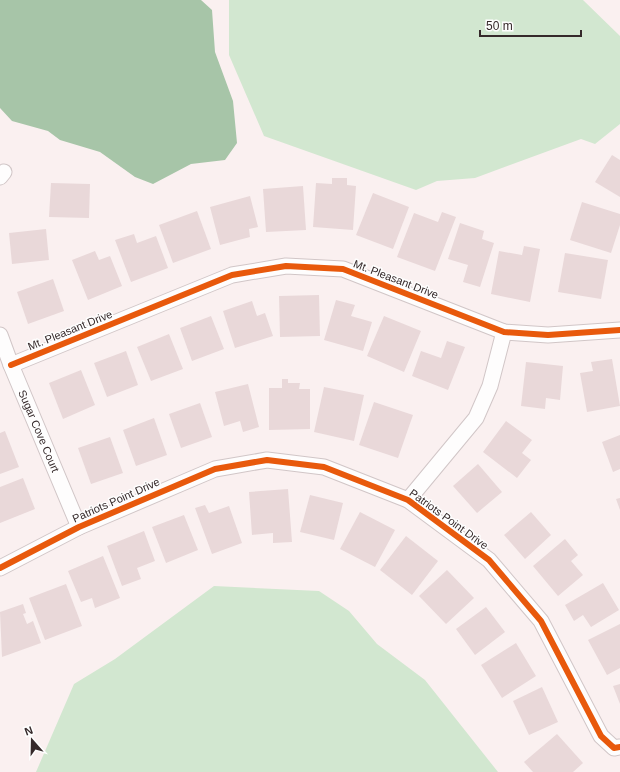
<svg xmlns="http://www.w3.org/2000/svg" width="620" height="772" font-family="Helvetica,sans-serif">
	<rect width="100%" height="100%" fill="#faf0f0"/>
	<g fill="#d2e7d0">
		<polygon points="229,0 583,0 620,36 620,124 595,144 581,139 475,178 437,181 416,190 264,136 229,55"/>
		<polygon points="214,586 319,591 349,611 377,644 425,680 498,772 36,772 74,684 115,659"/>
	</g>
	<polygon fill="#a7c5a8" points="0,0 201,0 212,10 215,52 233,101 237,143 225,160 191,164 153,184 135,177 100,152 60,140 48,131 12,121 0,108"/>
	<g fill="#e9d8d9">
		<polygon points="612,155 620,160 620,197 595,182"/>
		<polygon points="332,178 347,178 347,185 356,186 353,230 313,227 316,183 332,184"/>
		<polygon points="51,183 90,184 89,218 49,217"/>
		<polygon points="303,186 306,230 266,232 263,189"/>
		<polygon points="373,193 409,207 393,249 356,235"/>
		<polygon points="250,196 258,227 249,229 250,237 220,245 210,207"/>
		<polygon points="582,202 620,214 620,225 611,253 570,240"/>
		<polygon points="197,211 211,249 173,263 159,225"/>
		<polygon points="442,212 456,217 435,271 397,257 414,213 438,222"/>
		<polygon points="460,223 484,231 482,239 494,243 480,287 463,282 468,265 448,259"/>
		<polygon points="46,229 49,260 12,264 9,233"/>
		<polygon points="134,234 137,243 156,236 168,268 131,282 115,240"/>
		<polygon points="524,246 540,249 530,302 491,294 499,251 522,255"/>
		<polygon points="95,251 99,260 110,256 122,286 88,300 72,260"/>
		<polygon points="565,253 608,260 601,299 558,292"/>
		<polygon points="53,279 64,311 28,324 17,292"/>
		<polygon points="319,295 320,336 280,337 279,296"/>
		<polygon points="336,300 355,305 351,316 372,322 363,351 324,340"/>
		<polygon points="252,301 257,316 265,313 273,336 235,348 223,311"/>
		<polygon points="211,316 224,349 192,361 180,328"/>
		<polygon points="384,316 421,331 404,372 367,356"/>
		<polygon points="169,334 183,369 151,381 137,347"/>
		<polygon points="447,341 465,347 448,390 412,376 421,351 441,358"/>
		<polygon points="126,351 138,385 107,397 94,363"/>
		<polygon points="612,359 620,406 587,412 580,373 593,371 591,362"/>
		<polygon points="526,362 563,366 560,400 546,398 545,409 521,406"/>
		<polygon points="81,370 95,405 63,419 49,383"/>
		<polygon points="282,379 288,379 288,383 300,383 299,389 310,389 310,429 269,430 269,388 282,388"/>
		<polygon points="248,384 259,427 243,432 240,421 224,426 215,392"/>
		<polygon points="324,387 364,395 354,441 314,432"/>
		<polygon points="374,402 413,415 398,458 359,445"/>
		<polygon points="200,403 212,437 181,448 169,414"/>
		<polygon points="154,418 167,455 136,466 123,430"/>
		<polygon points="506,421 532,440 522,453 531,460 517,478 483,452"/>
		<polygon points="5,431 19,467 0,474 0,433"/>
		<polygon points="620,435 620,469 613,472 602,442"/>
		<polygon points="110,437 123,473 91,484 78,448"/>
		<polygon points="478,464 502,492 477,513 453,486"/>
		<polygon points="23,478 35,509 0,523 0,487"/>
		<polygon points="288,489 292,542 273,543 273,533 252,535 249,492"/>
		<polygon points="310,495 343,503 334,540 300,532"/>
		<polygon points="620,498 620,510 616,499"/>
		<polygon points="205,505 209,513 229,506 242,543 212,554 195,508"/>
		<polygon points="360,512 395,530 375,567 340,549"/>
		<polygon points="531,512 551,535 525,559 504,535"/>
		<polygon points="184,515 198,550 166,563 152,527"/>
		<polygon points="144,531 155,561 137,568 141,579 122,586 107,546"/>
		<polygon points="406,536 438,561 412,595 380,570"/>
		<polygon points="565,539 578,555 571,561 583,575 558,596 533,566"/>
		<polygon points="103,556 120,598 95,608 92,598 81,602 68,571"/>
		<polygon points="447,570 474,598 446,624 419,596"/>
		<polygon points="603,583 619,610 591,627 583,615 574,621 565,605"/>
		<polygon points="66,584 82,626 45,640 29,598"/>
		<polygon points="23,604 26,613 23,614 27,624 33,621 41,643 2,657 0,612"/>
		<polygon points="486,607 505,632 475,655 456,629"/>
		<polygon points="620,624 620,668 607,675 588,640"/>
		<polygon points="516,643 536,676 502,698 481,665"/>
		<polygon points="620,684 620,704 613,686"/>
		<polygon points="542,687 558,722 529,735 513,701"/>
		<polygon points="557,734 583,763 573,772 533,772 524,762"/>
	</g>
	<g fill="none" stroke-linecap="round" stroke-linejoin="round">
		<defs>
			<g id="street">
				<polyline points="0,177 4,172"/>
				<polyline points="0,335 11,365 79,527"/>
				<polyline points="11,365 232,275 286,266 343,269 504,332 548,335 620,330"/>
				<polyline points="408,500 476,418 490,386 504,332"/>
				<polyline points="0,568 79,527 215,469 267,460 324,467 408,500 489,560 541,621 601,736 614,748 620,747"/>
			</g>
		</defs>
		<use href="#street" stroke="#d1c6c7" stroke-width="17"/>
		<use href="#street" stroke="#fefdfd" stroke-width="15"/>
		<defs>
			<g id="cycleway">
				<polyline points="11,365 232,275 286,266 343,269 504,332 548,335 620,330"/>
				<polyline points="0,568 79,527 215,469 267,460 324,467 408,500 489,560 541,621 601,736 614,748 620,747"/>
			</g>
		</defs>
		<use href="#cycleway" stroke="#fefefe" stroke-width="8"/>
		<use href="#cycleway" stroke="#e8590c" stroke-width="6"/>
	</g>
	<g text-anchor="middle" stroke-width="3" stroke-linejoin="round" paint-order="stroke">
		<g font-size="11" fill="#35292a" stroke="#fefefe">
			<text transform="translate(396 279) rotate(21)" y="4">Mt. Pleasant Drive</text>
			<text transform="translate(70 330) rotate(-22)" y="4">Mt. Pleasant Drive</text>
			<text transform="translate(39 431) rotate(67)" y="4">Sugar Cove Court</text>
			<text transform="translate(116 500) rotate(-24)" y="4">Patriots Point Drive</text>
			<text transform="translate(449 519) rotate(36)" y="4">Patriots Point Drive</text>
		</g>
	</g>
	<g transform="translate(32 740) rotate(340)" stroke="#fefefe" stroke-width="3" paint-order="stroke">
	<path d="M0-3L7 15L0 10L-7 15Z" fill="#35292a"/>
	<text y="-6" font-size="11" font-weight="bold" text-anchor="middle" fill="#35292a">N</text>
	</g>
	<path d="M480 30v6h101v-6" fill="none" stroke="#35292a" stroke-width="2"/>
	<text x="486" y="30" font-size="12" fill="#35292a" stroke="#fefefe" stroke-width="3" paint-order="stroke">50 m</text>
</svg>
